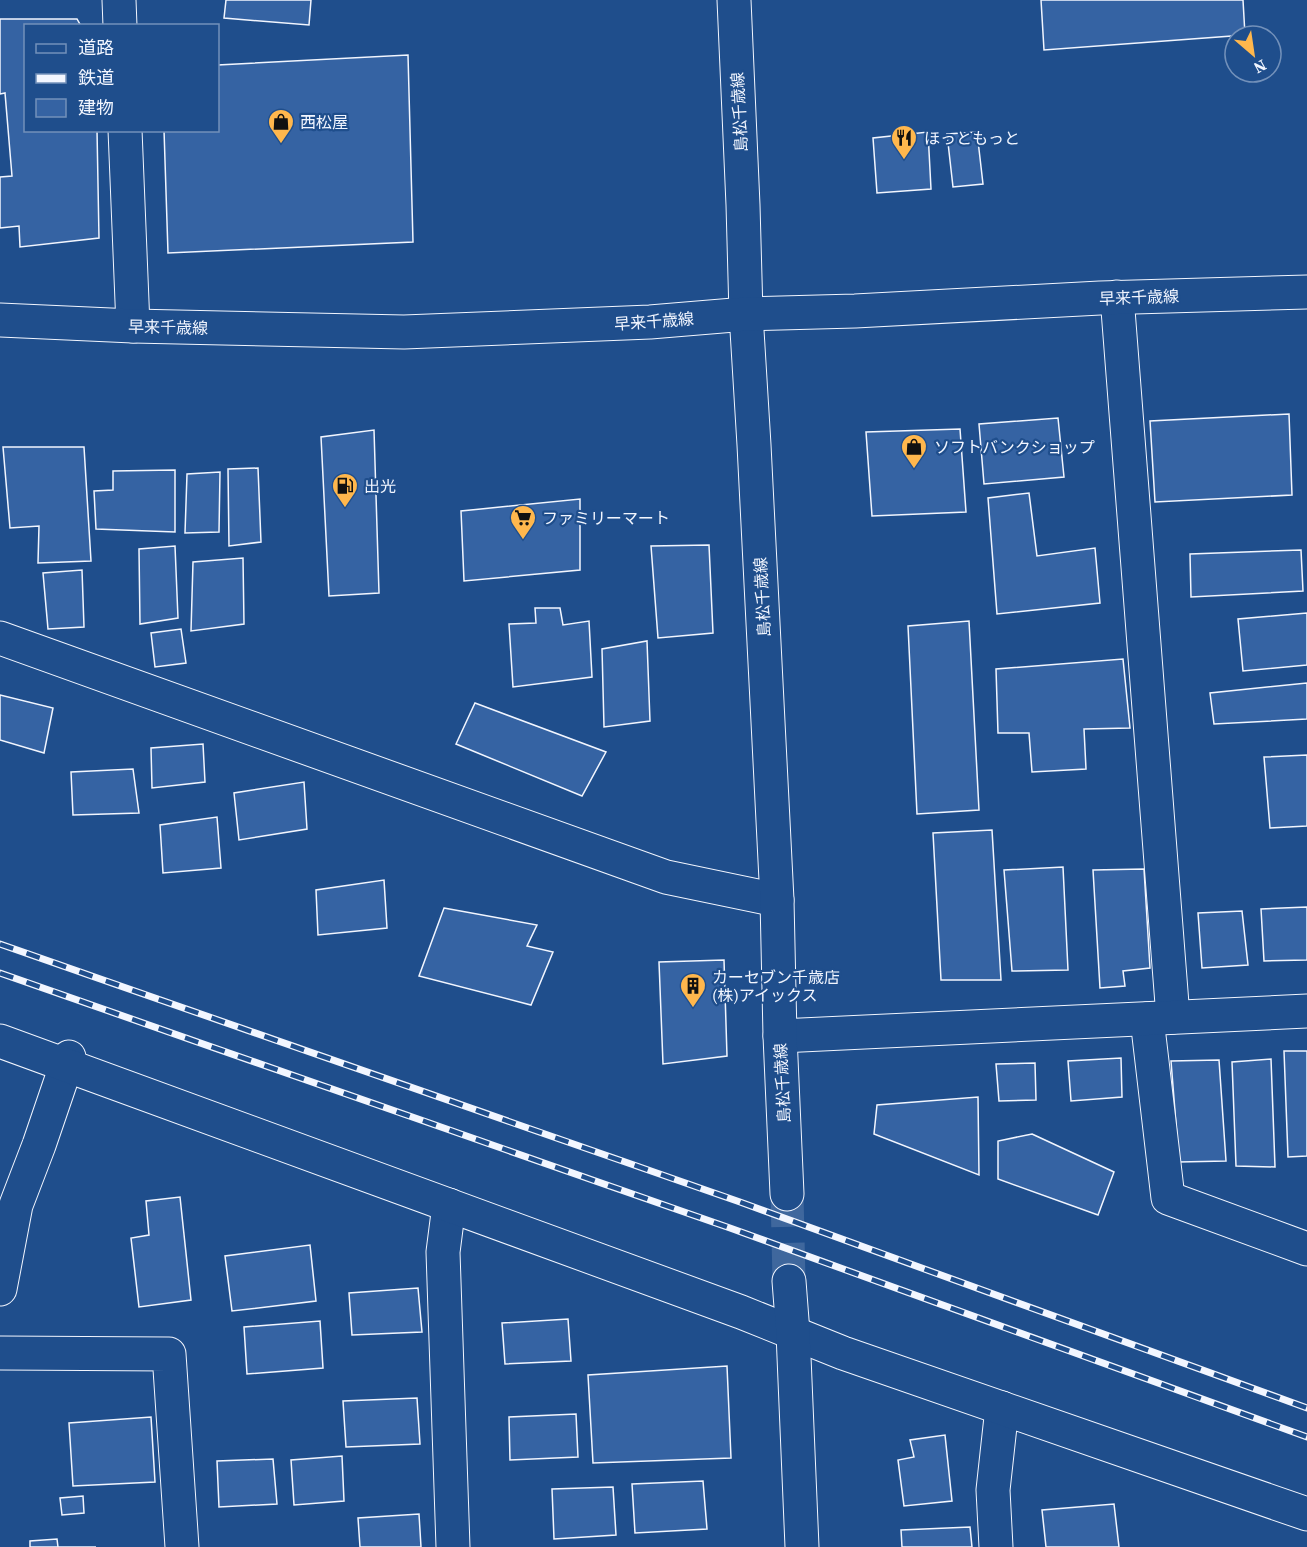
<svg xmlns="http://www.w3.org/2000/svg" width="1307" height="1547" font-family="'Source Serif 4','Noto Sans JP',serif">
	<rect width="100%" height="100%" fill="#1f4e8c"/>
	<g fill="#3563a3" stroke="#f2f6ff" stroke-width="1.5">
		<polygon points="226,0 311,0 309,25 224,18"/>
		<polygon points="1041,0 1243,0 1245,35 1044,50"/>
		<polygon points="0,19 77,19 81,26 26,26 26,130 97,130 99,238 20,247 19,226 0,228 0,177 12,176 5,93 0,94"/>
		<polygon points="408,55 413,242 168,253 164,130 218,130 218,65"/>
		<polygon points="928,132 931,189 877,193 873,138"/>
		<polygon points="977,132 983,184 953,187 947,134"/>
		<polygon points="1289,414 1292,495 1155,502 1150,421"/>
		<polygon points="1058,418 1064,477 984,484 979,424"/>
		<polygon points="960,429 966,512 872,516 866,432"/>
		<polygon points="374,430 379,593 329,596 321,437"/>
		<polygon points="3,447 84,447 91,561 38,563 39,526 10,528"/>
		<polygon points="258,468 261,542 229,546 228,469"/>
		<polygon points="175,470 175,532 96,529 94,491 113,490 113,471"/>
		<polygon points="220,472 219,532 185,533 187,474"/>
		<polygon points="1029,493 1037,556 1095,548 1100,603 997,614 988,498"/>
		<polygon points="580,499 580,570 464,581 461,511"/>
		<polygon points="709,545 713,633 658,638 651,546"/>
		<polygon points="175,546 178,618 140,624 139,549"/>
		<polygon points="1301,550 1303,591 1191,597 1190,554"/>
		<polygon points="243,558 244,624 191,631 193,562"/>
		<polygon points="82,570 84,627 48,629 43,573"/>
		<polygon points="535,608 560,608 563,625 589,621 592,677 513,687 509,624 536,623"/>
		<polygon points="1307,613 1307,665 1243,671 1238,619"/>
		<polygon points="969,621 979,810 917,814 908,626"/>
		<polygon points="181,629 186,663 155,667 151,633"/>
		<polygon points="647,641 650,721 604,727 602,649"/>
		<polygon points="1123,659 1130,728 1084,729 1086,769 1032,772 1029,733 998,733 996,669"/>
		<polygon points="1307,683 1307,719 1214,724 1210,693"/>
		<polygon points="0,695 53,708 44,753 0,740"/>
		<polygon points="475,703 606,752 582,796 456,744"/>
		<polygon points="203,744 205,782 152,788 151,748"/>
		<polygon points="1307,755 1307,826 1270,828 1264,757"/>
		<polygon points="133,769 139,813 73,815 71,772"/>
		<polygon points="304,782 307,829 239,840 234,793"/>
		<polygon points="217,817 221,868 163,873 160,825"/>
		<polygon points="992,830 1001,980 941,980 933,833"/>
		<polygon points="1063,867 1068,970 1012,971 1004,870"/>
		<polygon points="1144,869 1150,968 1123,971 1125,986 1100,988 1093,870"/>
		<polygon points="384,880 387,928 318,935 316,890"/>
		<polygon points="1307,907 1307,960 1264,961 1261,909"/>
		<polygon points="444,908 537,925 527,946 553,952 531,1005 419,976"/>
		<polygon points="1242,911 1248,965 1202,968 1198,913"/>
		<polygon points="724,960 727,1056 663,1064 659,962"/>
		<polygon points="1284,1051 1307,1051 1307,1156 1288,1157"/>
		<polygon points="1121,1058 1122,1097 1071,1101 1068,1061"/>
		<polygon points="1271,1059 1275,1167 1236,1166 1232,1062"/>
		<polygon points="1219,1060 1226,1161 1179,1162 1171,1061"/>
		<polygon points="1035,1063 1036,1100 999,1101 996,1064"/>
		<polygon points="978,1097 979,1175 874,1134 877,1105"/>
		<polygon points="1032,1134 1114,1172 1098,1215 998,1179 998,1141"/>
		<polygon points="180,1197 191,1300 139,1307 131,1238 149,1235 146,1201"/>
		<polygon points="310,1245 316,1301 232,1311 225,1256"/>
		<polygon points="418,1288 422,1332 352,1335 349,1293"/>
		<polygon points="568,1319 571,1361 505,1364 502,1323"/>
		<polygon points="320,1321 323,1368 247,1374 244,1327"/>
		<polygon points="727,1366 731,1458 593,1463 588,1375"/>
		<polygon points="417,1398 420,1444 346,1447 343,1401"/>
		<polygon points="576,1414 578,1457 510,1460 509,1417"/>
		<polygon points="151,1417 155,1482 73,1486 69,1423"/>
		<polygon points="945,1435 952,1501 904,1506 898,1460 914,1457 910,1440"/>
		<polygon points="342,1456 344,1501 294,1505 291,1460"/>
		<polygon points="273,1459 277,1504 219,1507 217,1461"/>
		<polygon points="703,1481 707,1529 635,1533 632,1484"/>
		<polygon points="613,1487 616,1535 554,1539 552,1489"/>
		<polygon points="83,1496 84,1513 62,1515 60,1498"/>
		<polygon points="1114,1504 1119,1547 1046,1547 1042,1510"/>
		<polygon points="419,1514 421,1547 360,1547 358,1518"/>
		<polygon points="970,1527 972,1547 902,1547 901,1530"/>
		<polygon points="57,1539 58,1547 96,1547 30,1547 30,1541"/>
	</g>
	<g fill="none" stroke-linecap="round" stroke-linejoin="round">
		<polyline stroke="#3f679d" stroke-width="33" stroke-dasharray="33 16" stroke-linecap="butt" points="787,1194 789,1281"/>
		<defs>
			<g id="minor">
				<polyline points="119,0 120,26"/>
				<polyline points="125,130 133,326"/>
				<polyline points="1117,297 1173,1017"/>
				<polyline points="0,638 666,877 777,900"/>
				<polyline points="1147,1019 1168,1198 1307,1249"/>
				<polyline points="780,1036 1307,1011"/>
				<polyline points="449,1205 443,1252 453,1547"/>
				<polyline points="0,1289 16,1205 39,1145 69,1057"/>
				<polyline points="0,1353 169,1354 182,1547"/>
				<polyline points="996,1547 993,1490 1002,1408"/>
			</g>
			<polyline id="tertiary" points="0,1041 741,1312 843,1353 1307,1514"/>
			<g id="secondary">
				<polyline points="734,0 743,205 746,314 754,445 777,900 780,1036 787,1194"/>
				<polyline points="0,320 133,326 404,332 650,322 746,314 855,311 1100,298 1307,292"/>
				<polyline points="789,1281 793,1333 802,1547"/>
			</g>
		</defs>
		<use href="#minor" stroke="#f2f6ff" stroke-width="35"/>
		<use href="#tertiary" stroke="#f2f6ff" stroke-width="35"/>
		<use href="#secondary" stroke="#f2f6ff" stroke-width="35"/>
		<use href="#minor" stroke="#1f4e8c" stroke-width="33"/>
		<use href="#tertiary" stroke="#1f4e8c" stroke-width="33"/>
		<use href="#secondary" stroke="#1f4e8c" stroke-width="33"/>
		<defs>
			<g id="rail">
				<polyline points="0,944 740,1202 1307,1408"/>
				<polyline points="0,973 730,1228 1307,1437"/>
			</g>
		</defs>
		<use href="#rail" stroke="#f2f6ff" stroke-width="7"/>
		<use href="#rail" stroke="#1f4e8c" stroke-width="4.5" stroke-dasharray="14" stroke-linecap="butt"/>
	</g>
	<defs>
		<symbol id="shop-pin" viewBox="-11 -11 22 30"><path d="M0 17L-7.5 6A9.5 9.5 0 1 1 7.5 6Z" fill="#ffb74d" stroke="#1f4e8c"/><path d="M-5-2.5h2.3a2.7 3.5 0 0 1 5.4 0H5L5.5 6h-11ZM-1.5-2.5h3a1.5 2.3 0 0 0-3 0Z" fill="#111"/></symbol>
		<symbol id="restaurant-pin" viewBox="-11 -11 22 30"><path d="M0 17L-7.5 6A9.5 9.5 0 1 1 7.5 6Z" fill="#ffb74d" stroke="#1f4e8c"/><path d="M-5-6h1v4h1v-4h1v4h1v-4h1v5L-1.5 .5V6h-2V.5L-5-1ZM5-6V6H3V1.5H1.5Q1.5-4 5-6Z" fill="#111"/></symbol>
		<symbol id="fuel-pin" viewBox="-11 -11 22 30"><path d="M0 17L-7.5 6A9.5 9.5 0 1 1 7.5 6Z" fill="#ffb74d" stroke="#1f4e8c"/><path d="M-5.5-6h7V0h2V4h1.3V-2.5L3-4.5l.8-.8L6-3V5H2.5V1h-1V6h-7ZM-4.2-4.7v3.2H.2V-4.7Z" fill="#111"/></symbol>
		<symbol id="supermarket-pin" viewBox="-11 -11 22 30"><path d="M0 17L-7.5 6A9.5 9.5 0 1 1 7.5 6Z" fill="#ffb74d" stroke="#1f4e8c"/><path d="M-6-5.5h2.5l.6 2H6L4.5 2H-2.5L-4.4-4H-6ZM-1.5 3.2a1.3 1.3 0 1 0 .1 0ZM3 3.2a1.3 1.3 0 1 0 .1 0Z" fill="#111"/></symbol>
		<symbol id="building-pin" viewBox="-11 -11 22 30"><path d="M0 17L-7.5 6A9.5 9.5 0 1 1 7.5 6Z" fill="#ffb74d" stroke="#1f4e8c"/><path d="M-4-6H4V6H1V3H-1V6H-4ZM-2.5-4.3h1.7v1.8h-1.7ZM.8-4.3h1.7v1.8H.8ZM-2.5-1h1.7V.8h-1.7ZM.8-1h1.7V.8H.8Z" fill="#111"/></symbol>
	</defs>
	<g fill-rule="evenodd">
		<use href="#shop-pin" x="266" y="107" width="30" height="40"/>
		<use href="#restaurant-pin" x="889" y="123" width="30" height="40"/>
		<use href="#shop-pin" x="899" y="432" width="30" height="40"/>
		<use href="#fuel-pin" x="330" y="471" width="30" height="40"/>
		<use href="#supermarket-pin" x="508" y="503" width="30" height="40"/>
		<use href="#building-pin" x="678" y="971" width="30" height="40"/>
	</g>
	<g text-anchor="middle" stroke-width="4.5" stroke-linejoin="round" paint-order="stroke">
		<g font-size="16" fill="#f2f6ff" stroke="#1f4e8c">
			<text transform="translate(739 112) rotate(-93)" y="6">島松千歳線</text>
			<text transform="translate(1139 297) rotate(-2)" y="6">早来千歳線</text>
			<text transform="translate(654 321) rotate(-4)" y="6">早来千歳線</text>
			<text transform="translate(168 327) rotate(1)" y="6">早来千歳線</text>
			<text transform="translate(762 597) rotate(-93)" y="6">島松千歳線</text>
			<text transform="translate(782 1083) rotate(-93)" y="6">島松千歳線</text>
		</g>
		<g font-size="16" fill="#f2f6ff" stroke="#1f4e8c" text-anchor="start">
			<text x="300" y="128">西松屋</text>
			<text x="924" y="144">ほっともっと</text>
			<text x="934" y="453">ソフトバンクショップ</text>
			<text x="364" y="492">出光</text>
			<text x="542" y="524">ファミリーマート</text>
			<text x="712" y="983">カーセブン千歳店<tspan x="712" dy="18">(株)アイックス</tspan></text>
		</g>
	</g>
	<rect x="24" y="24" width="195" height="108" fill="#1f4e8c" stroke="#7391ba" stroke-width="1.5"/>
	<rect x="36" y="44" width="30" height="9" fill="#1f4e8c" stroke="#7391ba" stroke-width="1.5"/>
	<text x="78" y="54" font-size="18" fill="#f2f6ff">道路</text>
	<rect x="36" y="74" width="30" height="9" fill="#f2f6ff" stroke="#7391ba" stroke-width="1.5"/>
	<text x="78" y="84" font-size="18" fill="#f2f6ff">鉄道</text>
	<rect x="36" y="99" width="30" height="18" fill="#3563a3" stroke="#7391ba" stroke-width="1.5"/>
	<text x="78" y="114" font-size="18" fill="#f2f6ff">建物</text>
	<g transform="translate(1253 54) rotate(151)"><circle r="28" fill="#1f4e8c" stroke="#7391ba" stroke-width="1.5"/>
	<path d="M0-4.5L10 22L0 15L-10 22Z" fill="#ffb74d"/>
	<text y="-9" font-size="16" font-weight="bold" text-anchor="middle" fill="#f2f6ff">N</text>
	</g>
</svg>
